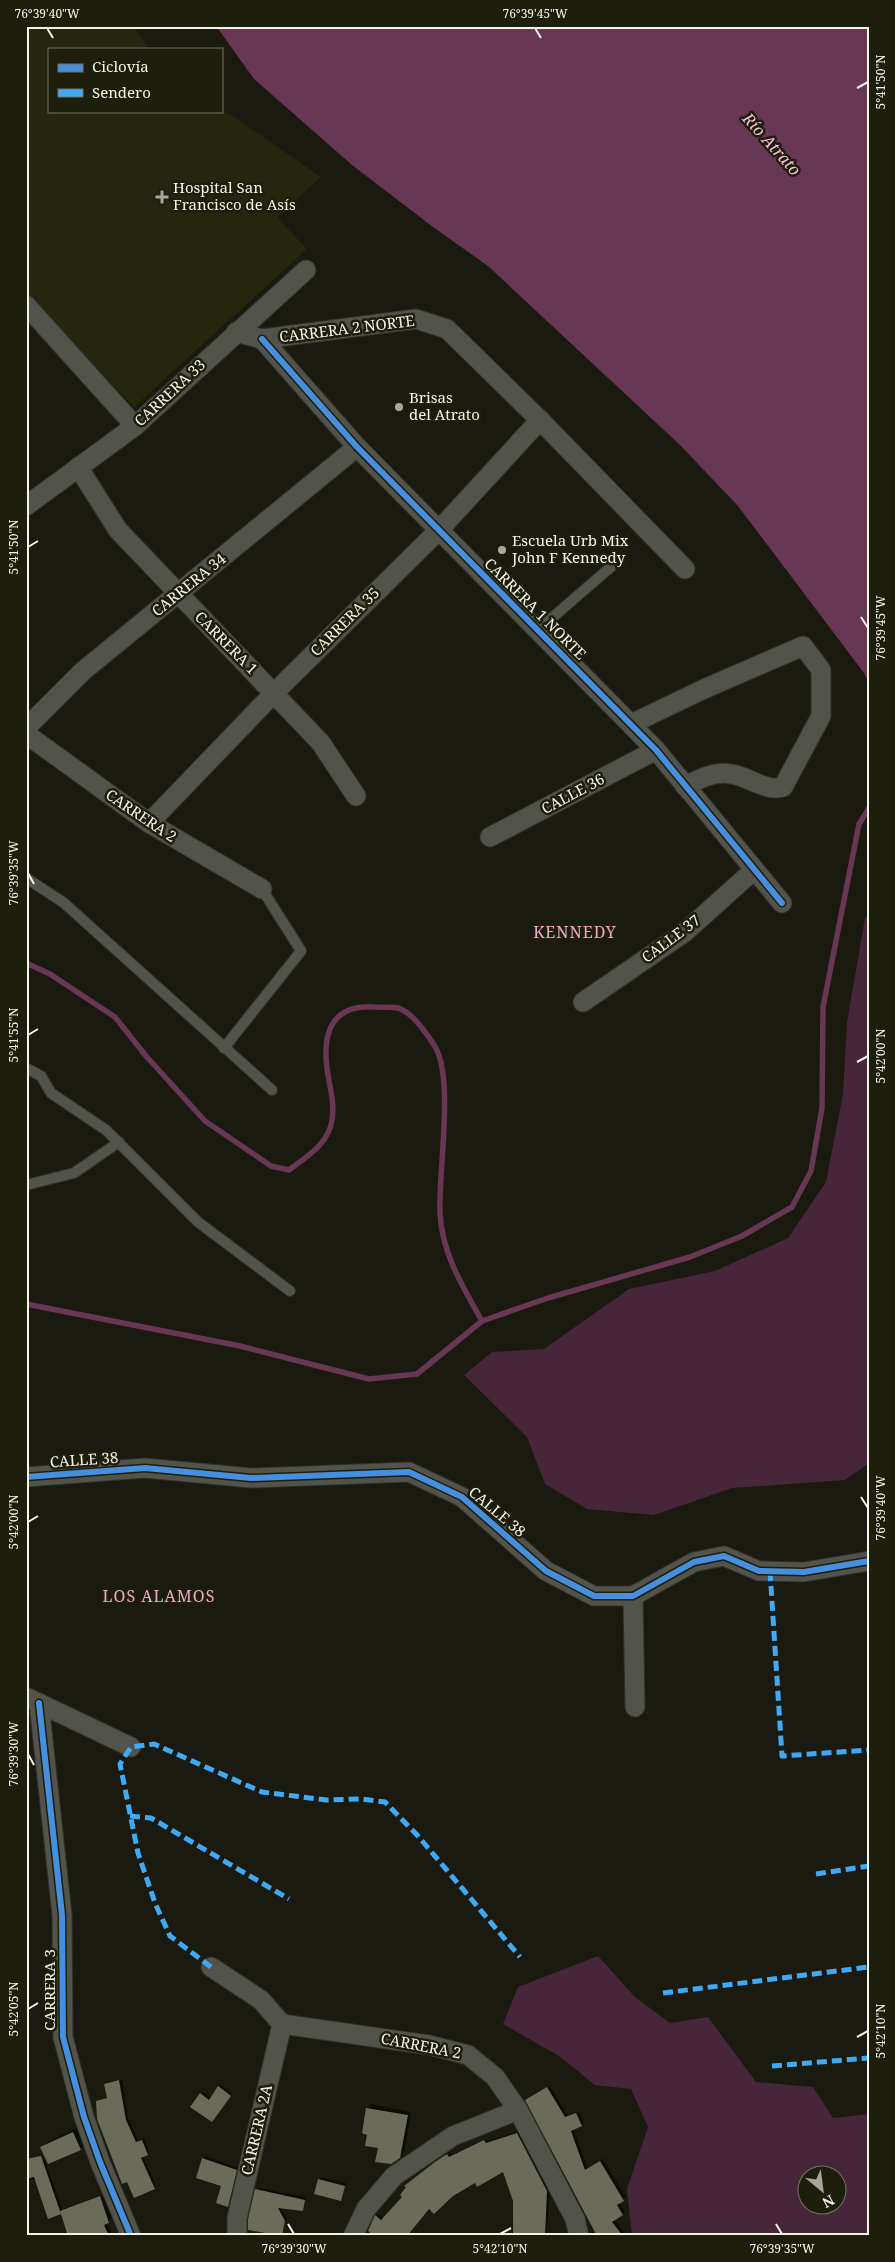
<svg xmlns="http://www.w3.org/2000/svg" width="895" height="2262" font-family="'Noto Serif',serif">
	<rect width="100%" height="100%" fill="#1a1a10"/>
	<polygon fill="#25260e" points="26,26 133,26 149,49 49,49 49,111 221,111 221,108 321,177 277,217 307,249 134,407 26,292"/>
	<g fill="#462638" fill-rule="evenodd">
		<polygon points="869,913 869,1463 845,1480 732,1488 654,1515 587,1509 545,1484 527,1437 464,1375 492,1352 544,1349 629,1289 715,1271 788,1238 826,1182 843,1094 847,1022 865,918"/>
		<path d="M598,1956L635,1997L670,2023L708,2017L756,2082L813,2087L833,2118L869,2114V2236H632L627,2189L648,2127L631,2089L595,2085L559,2056L503,2024L518,1987ZM808,2174H838V2204H808Z"/>
	</g>
	<polygon fill="#673753" points="216,26 869,26 869,683 864,673 738,506 680,445 488,266 433,227 352,165 254,79"/>
	<g fill="#0007">
		<polygon points="122,2079 128,2117 138,2141 144,2138 149,2152 143,2156 156,2186 154,2188 97,2101 108,2097 105,2085 108,2082"/>
		<polygon points="221,2085 232,2093 214,2119 201,2094 203,2092 212,2098"/>
		<polygon points="550,2086 568,2116 579,2111 584,2123 573,2128 588,2169 603,2159 626,2197 619,2202 625,2212 614,2219 627,2236 599,2236 529,2098"/>
		<polygon points="371,2104 411,2112 404,2153 399,2157 367,2108"/>
		<polygon points="78,2128 85,2144 80,2149 42,2147 47,2142"/>
		<polygon points="520,2131 550,2188 547,2236 512,2236 514,2201 504,2170 475,2181 377,2236 376,2216 379,2214 384,2218 404,2197 408,2183 450,2152 452,2155 487,2139 488,2141"/>
		<polygon points="206,2156 238,2168 228,2205 222,2185 203,2159"/>
		<polygon points="45,2160 63,2211 104,2194 112,2218 107,2222 113,2236 70,2236 62,2212 60,2213 36,2179 26,2180 26,2170"/>
		<polygon points="321,2177 346,2183 340,2200 319,2179"/>
		<polygon points="259,2188 306,2197 302,2210 281,2207 287,2218 281,2235 256,2190"/>
	</g>
	<g fill="none" stroke-linecap="round" stroke-linejoin="round">
		<g stroke="#673753" stroke-width="5.5">
			<path d="M26,963L50,974L115,1017L146,1056L205,1121L271,1166L289,1170C306,1157 329,1144 332,1120C335,1102 329,1085 327,1068C322,1030 334,1004 375,1007C382,1007 391,1007 398,1008C412,1012 427,1034 434,1045C455,1076 438,1173 440,1213C442,1254 463,1287 482,1321"/>
			<polyline points="26,1304 240,1346 369,1379 417,1374 482,1321 548,1298 690,1257 742,1236 792,1207 811,1171 822,1108 823,1007 859,824 869,808"/>
		</g>
	</g>
	<g fill="#6a6b59">
		<polygon points="119,2080 126,2120 136,2142 142,2140 148,2155 141,2158 155,2189 134,2198 127,2182 122,2184 97,2119 96,2101 107,2098 104,2084"/>
		<polygon points="218,2086 231,2096 212,2122 190,2107 200,2093 209,2100"/>
		<polygon points="547,2087 565,2117 576,2113 582,2126 571,2131 585,2170 600,2161 624,2201 617,2205 623,2215 612,2222 623,2236 597,2236 525,2100"/>
		<polygon points="366,2108 408,2115 400,2158 391,2164 375,2162 378,2148 365,2146 367,2135 362,2133"/>
		<polygon points="73,2132 81,2150 48,2164 40,2147"/>
		<polygon points="517,2133 547,2191 545,2236 513,2236 513,2201 503,2172 477,2187 475,2183 453,2196 434,2214 429,2209 407,2236 366,2236 370,2232 368,2231 375,2215 381,2220 402,2197 400,2195 406,2187 404,2186 435,2162 447,2154 449,2157 484,2140 486,2143"/>
		<polygon points="41,2156 61,2214 48,2219 34,2177 26,2179 26,2159"/>
		<polygon points="202,2158 237,2170 228,2207 216,2203 221,2186 196,2178"/>
		<polygon points="318,2179 345,2186 341,2201 314,2194"/>
		<polygon points="255,2189 305,2200 303,2211 278,2208 285,2221 282,2236 248,2230 248,2219"/>
		<polygon points="100,2196 109,2223 104,2225 109,2236 68,2236 60,2211"/>
	</g>
	<g fill="none" stroke-linecap="round" stroke-linejoin="round">
		<defs>
			<g id="service">
				<polyline points="538,630 620,559"/>
				<polyline points="26,878 64,903 272,1090"/>
				<polyline points="224,1048 301,951 262,889"/>
				<polyline points="26,1068 41,1076 51,1093 106,1130 198,1222 290,1291"/>
				<polyline points="26,1185 74,1173 119,1142"/>
			</g>
			<g id="minor">
				<polyline points="26,305 135,426"/>
				<polyline points="236,332 262,339 416,319 447,329 540,420 685,569"/>
				<polyline points="262,339 357,447 656,750 782,903"/>
				<polyline points="78,467 118,530 321,743 356,796"/>
				<polyline points="26,506 135,426 306,270"/>
				<path d="M631,724L704,689L803,646L821,670V716L783,787C765,792 748,776 731,774C714,771 699,779 685,786"/>
				<polyline points="26,728 83,671 357,447"/>
				<polyline points="26,734 149,823 262,889"/>
				<polyline points="149,823 275,692 439,530 540,420"/>
				<polyline points="490,837 656,750"/>
				<polyline points="583,1002 685,932 754,870"/>
				<polyline points="26,1477 145,1468 251,1478 409,1472 462,1497 546,1571 594,1596 633,1596 694,1562 724,1556 759,1571 804,1572 869,1561"/>
				<polyline points="633,1596 635,1707"/>
				<polyline points="26,1697 131,1747"/>
				<polyline points="39,1703 62,1915 63,2037 84,2117 100,2162 131,2236"/>
				<polyline points="211,1967 261,2000 282,2024 429,2045 468,2055 495,2077 518,2110 575,2219 579,2236"/>
				<polyline points="237,2236 237,2218 282,2024"/>
				<polyline points="353,2236 366,2209 394,2176 453,2136 518,2110"/>
			</g>
		</defs>
		<use href="#service" stroke="#33332d" stroke-width="12"/>
		<use href="#minor" stroke="#33332d" stroke-width="21"/>
		<use href="#service" stroke="#52534b" stroke-width="10"/>
		<use href="#minor" stroke="#52534b" stroke-width="19"/>
		<g stroke="#3fa9f5" stroke-width="5" stroke-dasharray="10 5" stroke-linecap="butt">
			<polyline points="770,1571 782,1756 869,1750"/>
			<polyline points="130,1816 151,1818 289,1899"/>
			<polyline points="816,1874 869,1866"/>
			<polyline points="211,1967 170,1936 155,1903 138,1853 120,1764 131,1747 154,1744 262,1792 326,1800 361,1799 385,1802 418,1836 520,1957"/>
			<polyline points="663,1993 869,1967"/>
			<polyline points="772,2066 869,2058"/>
		</g>
		<defs>
			<g id="cycleway">
				<polyline points="262,339 357,447 656,750 782,903"/>
				<polyline points="26,1477 145,1468 251,1478 409,1472 462,1497 546,1571 594,1596 633,1596 694,1562 724,1556 759,1571 804,1572 869,1561"/>
				<polyline points="39,1703 62,1915 63,2037 84,2117 100,2162 131,2236"/>
			</g>
		</defs>
		<use href="#cycleway" stroke="#1e1e0c" stroke-width="9"/>
		<use href="#cycleway" stroke="#468fdf" stroke-width="6"/>
	</g>
	<path fill="none" stroke="#f3f5e8" stroke-width="2" d="M47,28L53,38M535,28L541,38M857,88L868,82M28,547L38,541M861,617L868,628M28,873L34,884M28,1035L38,1029M857,1062L868,1056M861,1497L868,1508M28,1522L38,1516M28,1754L34,1765M28,2009L38,2003M857,2037L868,2031M288,2224L294,2234M776,2224L782,2234M500,2234L511,2228"/>
	<g fill="#a7a89c" stroke="#1e1e0c" stroke-width="2">
		<path d="M159.5 189.5h5v5h5v5h-5v5h-5v-5h-5v-5h5z"/>
		<circle cx="399" cy="407" r="5"/>
		<circle cx="502" cy="550" r="5"/>
	</g>
	<g text-anchor="middle" stroke-width="5" stroke-linejoin="round" paint-order="stroke">
		<g font-size="15" fill="#f3f5e8" stroke="#1e1e0c" text-anchor="start">
			<text x="173" y="193">Hospital San<tspan x="173" dy="17">Francisco de Asís</tspan></text>
			<text x="409" y="403">Brisas<tspan x="409" dy="17">del Atrato</tspan></text>
			<text x="512" y="546">Escuela Urb Mix<tspan x="512" dy="17">John F Kennedy</tspan></text>
		</g>
		<g font-size="15" fill="#f3f5e8" stroke="#1e1e0c">
			<text transform="translate(347 329) rotate(-7)" y="5">CARRERA 2 NORTE</text>
			<text transform="translate(170 393) rotate(-43)" y="5">CARRERA 33</text>
			<text transform="translate(189 585) rotate(-39)" y="5">CARRERA 34</text>
			<text transform="translate(535 609) rotate(45)" y="5">CARRERA 1 NORTE</text>
			<text transform="translate(345 622) rotate(-45)" y="5">CARRERA 35</text>
			<text transform="translate(226 643) rotate(45)" y="5">CARRERA 1</text>
			<text transform="translate(573 794) rotate(-28)" y="5">CALLE 36</text>
			<text transform="translate(141 816) rotate(34)" y="5">CARRERA 2</text>
			<text transform="translate(671 939) rotate(-37)" y="5">CALLE 37</text>
			<text transform="translate(84 1460) rotate(-4)" y="5">CALLE 38</text>
			<text transform="translate(497 1512) rotate(40)" y="5">CALLE 38</text>
			<text transform="translate(50 1990) rotate(-90)" y="5">CARRERA 3</text>
			<text transform="translate(421 2046) rotate(11)" y="5">CARRERA 2</text>
			<text transform="translate(257 2130) rotate(-77)" y="5">CARRERA 2A</text>
		</g>
		<g font-size="16" font-style="italic" fill="#f5c1de" stroke="#1e1e0c">
			<text transform="translate(772 144) rotate(48)" y="6">Río Atrato</text>
		</g>
		<g font-size="16" letter-spacing="1" fill="#efa7d0" stroke="#1e1e0c">
			<text x="575" y="938">KENNEDY</text>
			<text x="159" y="1602">LOS ALAMOS</text>
		</g>
	</g>
	<rect width="895" height="2262" fill="none" stroke="#1e1e0c" stroke-width="55"/>
	<rect x="48" y="48" width="175" height="65" fill="#1e1e0c" stroke="#737464"/>
	<rect x="58" y="64" width="25" height="8" fill="#468fdf" stroke="#737464"/>
	<text x="92" y="72" font-size="15" fill="#f3f5e8">Ciclovía</text>
	<rect x="58" y="89" width="25" height="8" fill="#3fa9f5" stroke="#737464"/>
	<text x="92" y="98" font-size="15" fill="#f3f5e8">Sendero</text>
	<g transform="translate(822 2190) rotate(151)"><circle r="24" fill="#1e1e0c" stroke="#737464"/>
	<path d="M0-4L9 19L0 12L-9 19Z" fill="#a7a89c"/>
	<text y="-8" font-size="14" font-weight="bold" text-anchor="middle" fill="#f3f5e8">N</text>
	</g>
	<rect x="28" y="28" width="840" height="2206" fill="none" stroke="#f3f5e8" stroke-width="2"/>
	<g font-size="12" text-anchor="middle" fill="#f3f5e8">
		<text x="47" y="18">76°39'40"W</text>
		<text x="535" y="18">76°39'45"W</text>
		<text transform="translate(881 82) rotate(-90)" y="4">5°41'50"N</text>
		<text transform="translate(14 547) rotate(-90)" y="4">5°41'50"N</text>
		<text transform="translate(881 628) rotate(-90)" y="4">76°39'45"W</text>
		<text transform="translate(14 873) rotate(-90)" y="4">76°39'35"W</text>
		<text transform="translate(14 1035) rotate(-90)" y="4">5°41'55"N</text>
		<text transform="translate(881 1056) rotate(-90)" y="4">5°42'00"N</text>
		<text transform="translate(881 1508) rotate(-90)" y="4">76°39'40"W</text>
		<text transform="translate(14 1522) rotate(-90)" y="4">5°42'00"N</text>
		<text transform="translate(14 1754) rotate(-90)" y="4">76°39'30"W</text>
		<text transform="translate(14 2009) rotate(-90)" y="4">5°42'05"N</text>
		<text transform="translate(881 2031) rotate(-90)" y="4">5°42'10"N</text>
		<text x="294" y="2253">76°39'30"W</text>
		<text x="500" y="2253">5°42'10"N</text>
		<text x="782" y="2253">76°39'35"W</text>
	</g>
</svg>
